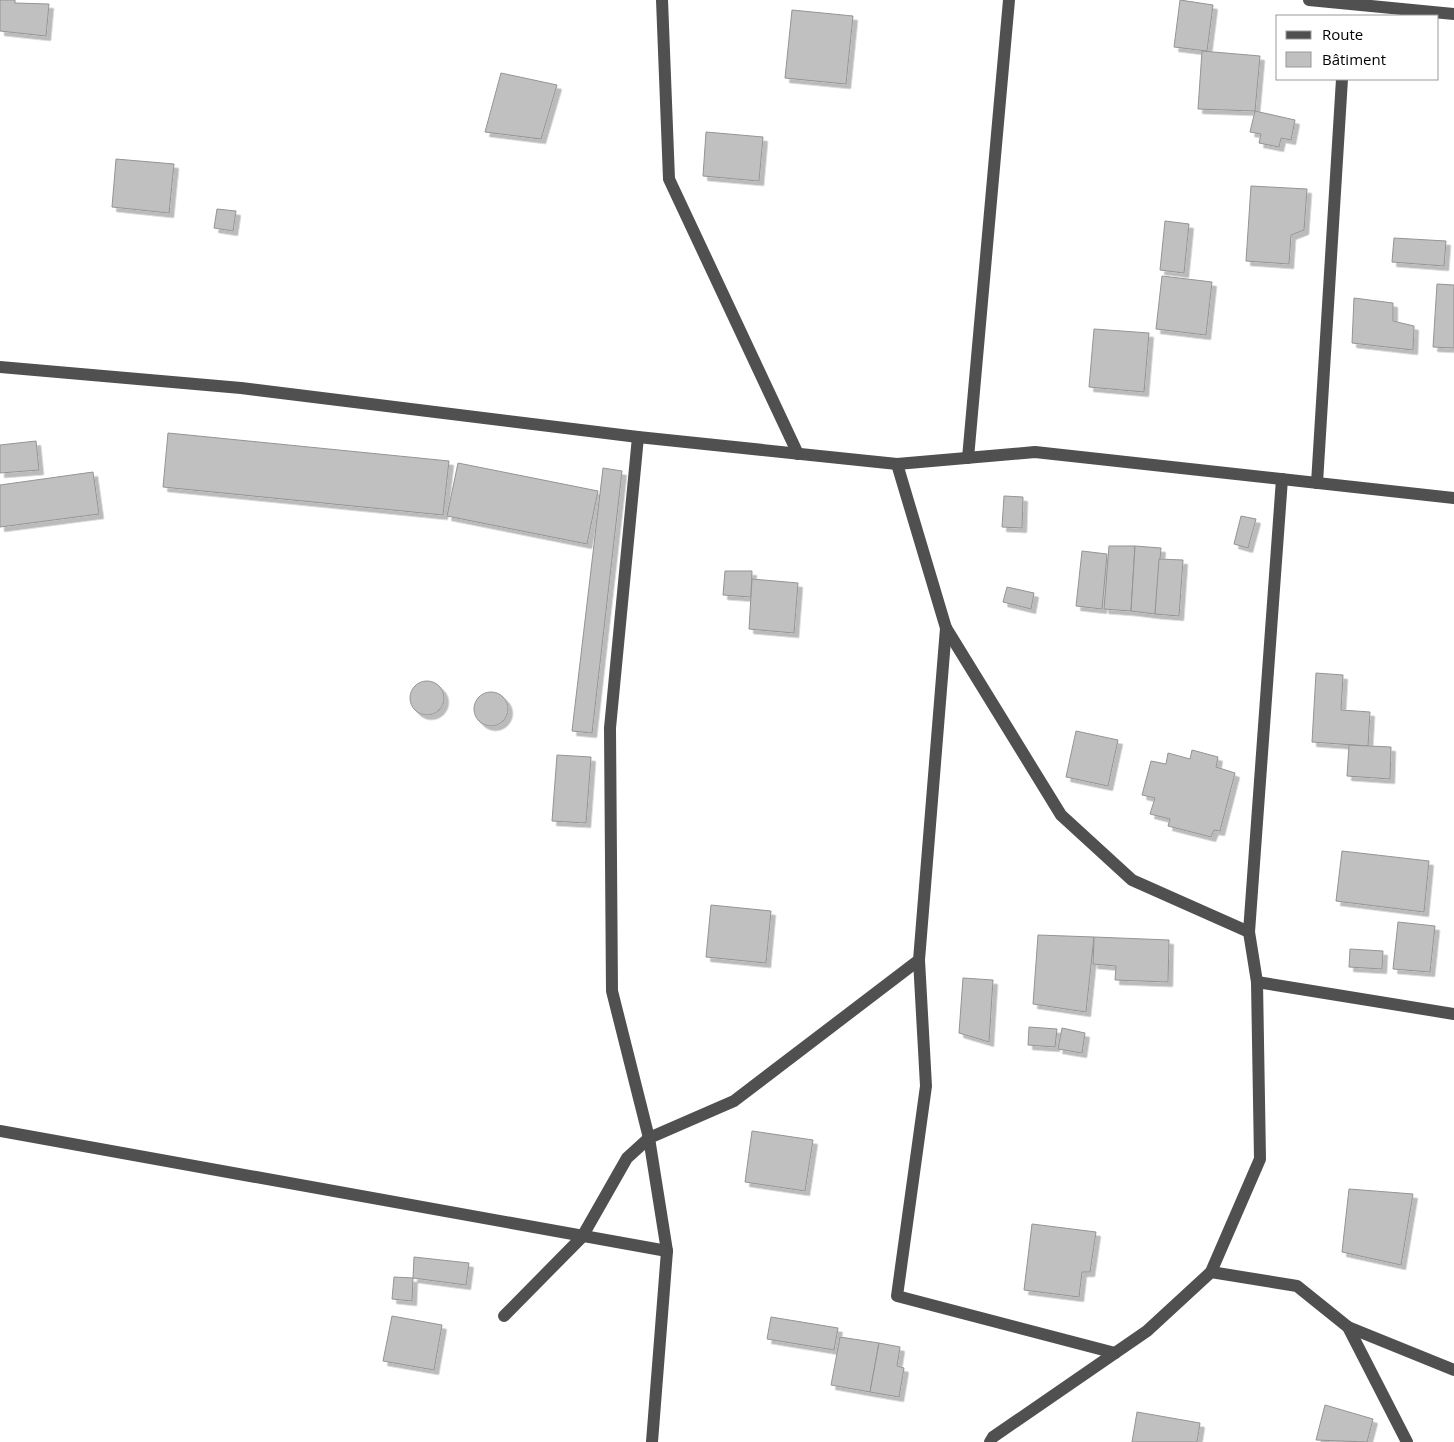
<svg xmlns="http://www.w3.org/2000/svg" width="1454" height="1442" font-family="'Open Sans',sans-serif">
	<defs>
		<filter id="shadow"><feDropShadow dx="4.5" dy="4.5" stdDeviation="0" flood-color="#0004"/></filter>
	</defs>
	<rect width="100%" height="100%" fill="#fff"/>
	<g fill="#c0c0c0" stroke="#949494" filter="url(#shadow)">
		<polygon points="0,0 15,0 15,3 49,4 46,36 0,31"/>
		<polygon points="1180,0 1213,5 1207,51 1174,47"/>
		<polygon points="792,10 853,16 846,84 785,78"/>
		<polygon points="1202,51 1260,56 1255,111 1198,109"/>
		<polygon points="501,73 557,85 541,139 485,132"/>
		<polygon points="1255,111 1295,120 1291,140 1281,138 1279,147 1259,143 1261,134 1250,132"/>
		<polygon points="706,132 763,137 759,181 703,176"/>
		<polygon points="116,159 174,164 169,213 112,207"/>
		<polygon points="1251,186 1307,189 1304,230 1291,235 1289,264 1246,261"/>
		<polygon points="217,209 236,211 233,231 214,228"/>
		<polygon points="1165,221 1189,224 1184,273 1160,270"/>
		<polygon points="1394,238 1446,241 1444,266 1392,262"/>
		<polygon points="1162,276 1212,282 1206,335 1156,329"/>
		<polygon points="1437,284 1454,285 1454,348 1433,347"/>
		<polygon points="1354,298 1393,303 1393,321 1414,326 1413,350 1352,343"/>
		<polygon points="1094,329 1149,333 1144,392 1089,387"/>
		<polygon points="168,433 449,461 443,515 163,487"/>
		<polygon points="36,441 39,470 0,473 0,445"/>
		<polygon points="458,463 598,491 587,544 447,516"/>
		<polygon points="603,468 622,471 592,733 572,731"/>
		<polygon points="93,472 99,514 0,527 0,485"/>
		<polygon points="1004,496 1023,497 1022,528 1002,527"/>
		<polygon points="1241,516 1256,519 1248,548 1234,544"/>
		<polygon points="1109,546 1135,546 1131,611 1104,609"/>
		<polygon points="1135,546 1161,548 1155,614 1131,611"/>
		<polygon points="1082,551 1107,554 1102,609 1076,606"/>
		<polygon points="1159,559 1183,560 1179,616 1155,614"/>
		<polygon points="725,571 752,571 751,597 723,595"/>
		<polygon points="752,579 798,583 794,633 749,629"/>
		<polygon points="1007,587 1034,593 1031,609 1003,602"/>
		<polygon points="1316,673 1343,675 1341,710 1370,712 1368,746 1312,742"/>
		<circle cx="427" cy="698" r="17"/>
		<circle cx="491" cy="709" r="17"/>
		<polygon points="1076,731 1118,740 1108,786 1066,777"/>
		<polygon points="1349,745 1391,747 1390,779 1347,776"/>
		<polygon points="1192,750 1218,757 1216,767 1235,773 1220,831 1214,830 1211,837 1168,826 1170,819 1150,814 1155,798 1142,795 1151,761 1166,764 1168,753 1190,759"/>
		<polygon points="557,755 591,757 586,823 552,821"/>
		<polygon points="1342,851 1429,861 1424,912 1336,901"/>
		<polygon points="711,905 771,911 766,963 706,957"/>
		<polygon points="1398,922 1435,926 1430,972 1393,969"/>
		<polygon points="1038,935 1094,937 1086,1012 1033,1004"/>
		<polygon points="1094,937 1169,940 1168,982 1115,980 1116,966 1093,964"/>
		<polygon points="1350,949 1383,951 1382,969 1349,967"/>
		<polygon points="963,978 993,980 989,1042 959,1033"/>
		<polygon points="1029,1027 1057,1029 1055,1047 1028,1045"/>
		<polygon points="1062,1028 1085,1033 1082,1053 1058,1049"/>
		<polygon points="752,1131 813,1140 805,1191 745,1182"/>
		<polygon points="1349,1189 1413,1194 1401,1265 1342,1252"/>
		<polygon points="1032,1224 1096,1232 1090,1272 1082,1272 1079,1297 1024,1290"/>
		<polygon points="414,1257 469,1263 466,1285 413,1278"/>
		<polygon points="394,1277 413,1278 412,1301 392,1299"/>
		<polygon points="392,1316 442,1325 434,1370 383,1361"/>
		<polygon points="771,1317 838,1328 834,1350 767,1339"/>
		<polygon points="840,1337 879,1343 870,1392 831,1385"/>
		<polygon points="879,1343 900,1347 897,1366 904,1368 899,1397 870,1392"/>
		<polygon points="1325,1405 1373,1419 1367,1442 1316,1440"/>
		<polygon points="1137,1412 1200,1423 1197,1442 1132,1442"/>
	</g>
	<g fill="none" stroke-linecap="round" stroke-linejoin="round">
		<g stroke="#505050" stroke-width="12">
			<polyline points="662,0 669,179 798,454"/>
			<polyline points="1309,0 1454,14"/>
			<polyline points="0,367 241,388 638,437 897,464 1035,452 1454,498"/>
			<polyline points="638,437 610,728 612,991 649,1138 667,1251 652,1442"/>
			<polyline points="968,458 1009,0"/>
			<polyline points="1317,483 1342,79"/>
			<polyline points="946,628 1061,815 1132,880 1249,932"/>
			<polyline points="919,960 926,1086 897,1296 1115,1353"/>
			<polyline points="1257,982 1454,1014"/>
			<polyline points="0,1131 667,1251"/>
			<polyline points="1211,1272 1297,1286 1348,1327 1407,1442"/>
			<polyline points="504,1316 582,1237 627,1158 649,1138 734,1101 919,960 946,628 897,464"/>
			<polyline points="1348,1327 1454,1370"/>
			<polyline points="990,1442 993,1437 1147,1331 1211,1272 1260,1159 1257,982 1249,932 1282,479"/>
		</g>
	</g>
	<rect x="1276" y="15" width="162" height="65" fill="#ffffff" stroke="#999999"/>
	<rect x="1286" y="31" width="25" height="8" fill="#505050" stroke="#999999"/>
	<text x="1322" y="40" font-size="15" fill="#000000">Route</text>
	<rect x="1286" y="52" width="25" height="15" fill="#c0c0c0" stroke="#999999"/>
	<text x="1322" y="65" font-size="15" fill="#000000">Bâtiment</text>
</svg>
